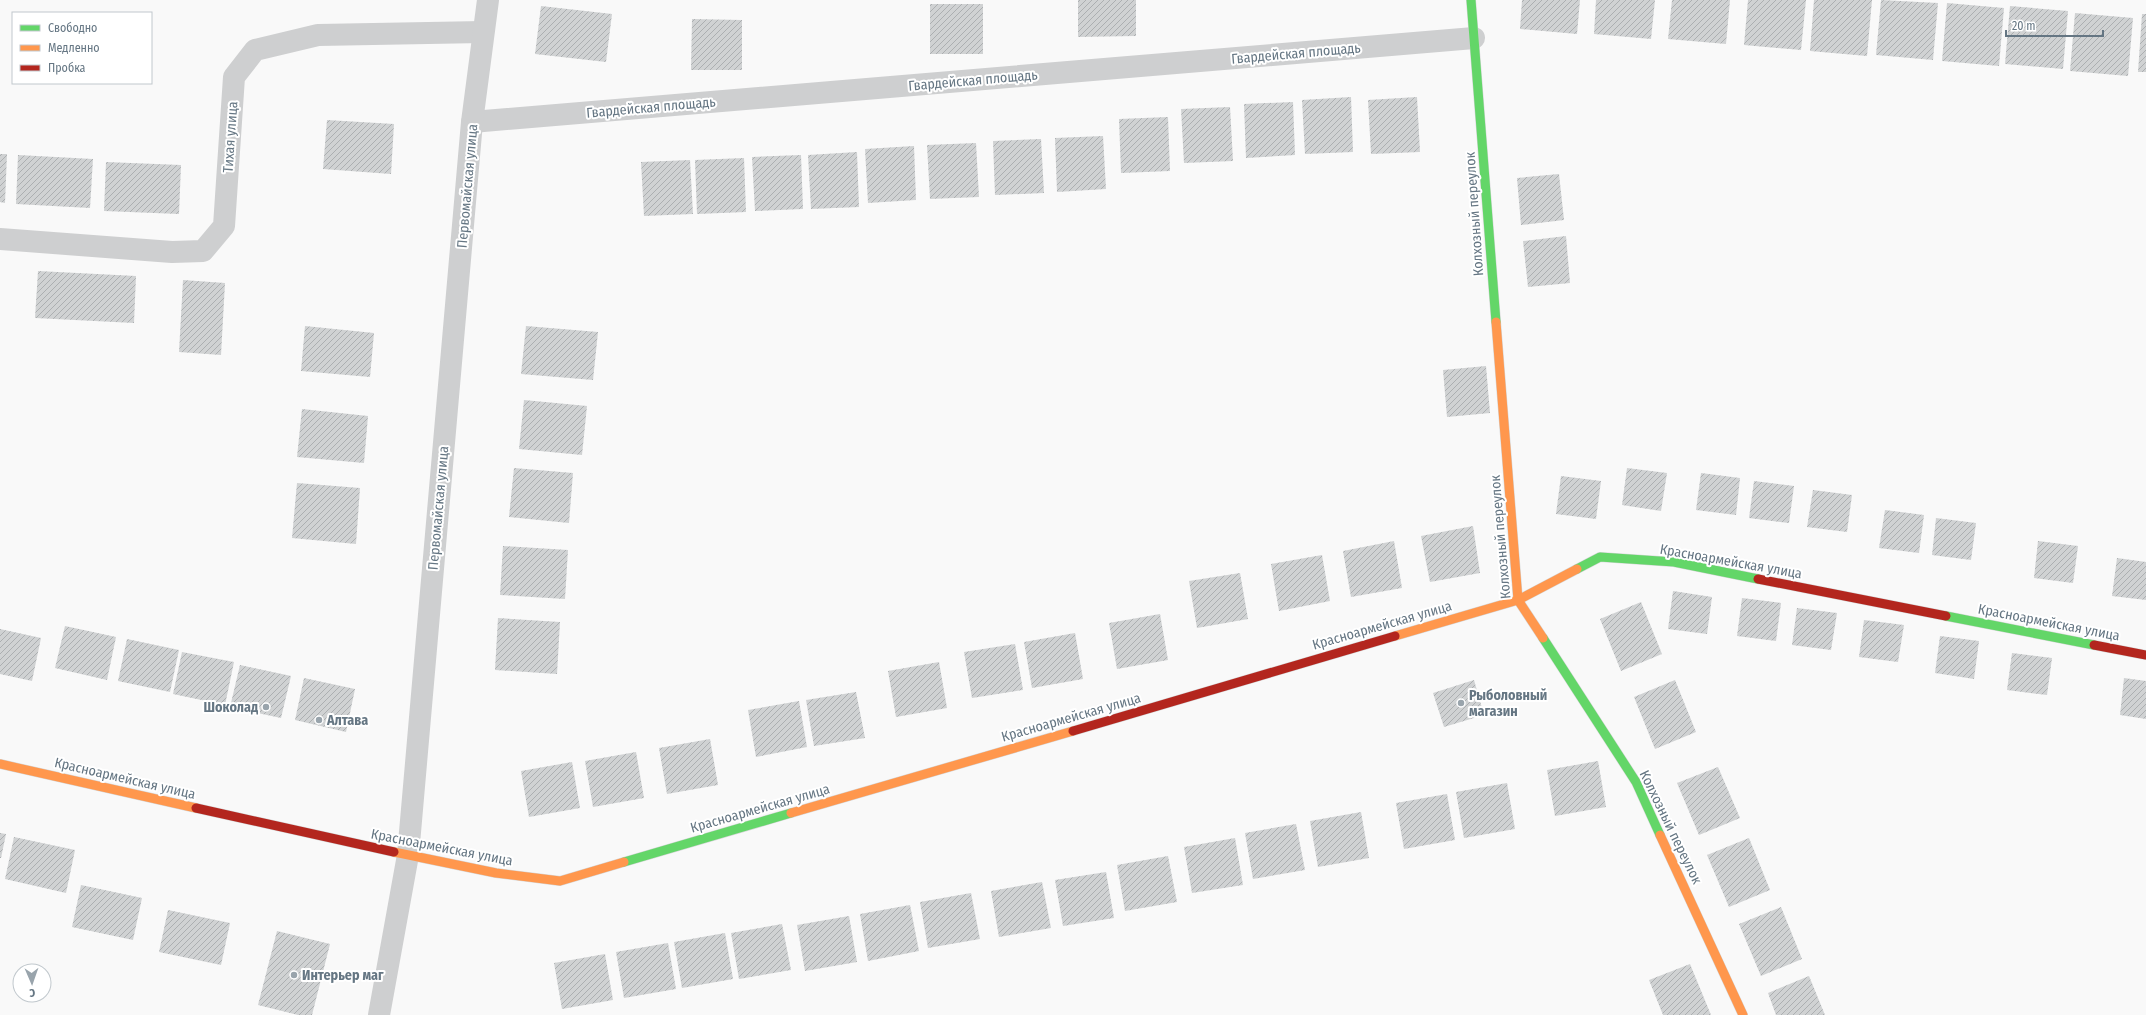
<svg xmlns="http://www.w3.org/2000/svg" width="2146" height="1015" font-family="'Fira Sans Condensed',sans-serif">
	<defs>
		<pattern id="building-hatch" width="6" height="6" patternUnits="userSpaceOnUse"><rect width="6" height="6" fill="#d0d2d3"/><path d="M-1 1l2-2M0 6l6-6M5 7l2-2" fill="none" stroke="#acafb1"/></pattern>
	</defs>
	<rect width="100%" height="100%" fill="#f9f9f9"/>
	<g fill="url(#building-hatch)">
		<polygon points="1078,0 1136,0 1136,36 1078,37"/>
		<polygon points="1522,0 1580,0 1577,34 1520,29"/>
		<polygon points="1596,0 1655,0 1651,39 1594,34"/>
		<polygon points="1672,0 1730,0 1726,44 1668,39"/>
		<polygon points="1748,0 1806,0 1801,50 1744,45"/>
		<polygon points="1814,0 1872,0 1867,56 1810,51"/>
		<polygon points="1881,0 1938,3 1933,60 1876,55"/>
		<polygon points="1947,3 2004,8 1999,66 1942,61"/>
		<rect x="930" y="4" width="53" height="50"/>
		<polygon points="541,6 612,14 606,62 535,54"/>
		<polygon points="2010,6 2068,11 2063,69 2005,64"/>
		<polygon points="2075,13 2133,18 2128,76 2070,71"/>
		<polygon points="2142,14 2146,14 2146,72 2138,72"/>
		<polygon points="692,19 742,20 742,70 691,70"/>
		<polygon points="1351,97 1353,152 1305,154 1302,100"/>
		<polygon points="1417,97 1420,152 1371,154 1368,100"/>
		<polygon points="1293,102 1295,155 1246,158 1244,104"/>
		<polygon points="1230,107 1233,161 1184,163 1181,109"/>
		<polygon points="1168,117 1170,171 1121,173 1119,119"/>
		<polygon points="327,120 394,124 391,174 323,169"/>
		<polygon points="1103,136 1106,189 1057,192 1055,138"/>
		<polygon points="1041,139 1044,193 995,195 993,141"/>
		<polygon points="976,143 979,197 930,199 927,145"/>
		<polygon points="914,146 916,200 868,203 865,149"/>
		<polygon points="857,152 859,207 811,209 808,155"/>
		<polygon points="0,154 7,154 5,203 0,202"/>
		<polygon points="18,155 93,159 90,208 16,204"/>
		<polygon points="801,155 803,209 755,211 752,157"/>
		<polygon points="744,158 746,212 697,214 695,160"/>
		<polygon points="690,160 693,214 644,216 641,162"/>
		<polygon points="106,162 181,165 179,214 104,211"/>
		<polygon points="1559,174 1564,220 1521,225 1517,178"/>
		<polygon points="1566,236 1570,283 1528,287 1523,241"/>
		<polygon points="38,271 136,276 134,323 35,318"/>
		<polygon points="183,280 225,283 221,355 179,352"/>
		<polygon points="305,326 374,333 370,377 301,371"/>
		<polygon points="526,326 598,332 593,380 521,374"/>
		<polygon points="1486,366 1490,413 1447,417 1443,370"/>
		<polygon points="524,400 587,406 582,455 519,449"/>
		<polygon points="302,409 368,416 364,463 297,457"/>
		<polygon points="514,468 573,473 569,523 509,517"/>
		<polygon points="1627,468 1667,473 1661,511 1622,505"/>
		<polygon points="1701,473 1740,478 1736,515 1696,510"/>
		<polygon points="1561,476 1601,481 1596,519 1556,514"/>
		<polygon points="1754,481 1794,486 1789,523 1749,518"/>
		<polygon points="297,483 360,488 356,544 292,538"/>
		<polygon points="1813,490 1852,495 1847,532 1807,527"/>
		<polygon points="1885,510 1924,515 1919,553 1879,548"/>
		<polygon points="1936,518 1976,523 1971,560 1932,555"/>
		<polygon points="1473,526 1480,573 1430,582 1421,536"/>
		<polygon points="1394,541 1402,588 1351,597 1343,551"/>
		<polygon points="2038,541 2078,546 2073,583 2034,578"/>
		<polygon points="503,546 568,550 565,599 500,595"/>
		<polygon points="1322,555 1330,601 1279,611 1271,564"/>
		<polygon points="2117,558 2146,562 2146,600 2112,596"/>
		<polygon points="1240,573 1248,619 1197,628 1189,581"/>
		<polygon points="1673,591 1712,597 1707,634 1668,629"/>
		<polygon points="1742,598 1781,603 1776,641 1737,636"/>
		<polygon points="1641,602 1662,654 1621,671 1600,619"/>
		<polygon points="1797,608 1837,613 1831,650 1792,645"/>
		<polygon points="1160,614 1168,660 1117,669 1109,623"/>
		<polygon points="498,618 560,622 557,674 495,670"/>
		<polygon points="1864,620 1904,625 1898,662 1859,657"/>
		<polygon points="65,626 116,637 107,680 55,668"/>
		<polygon points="0,629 41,638 32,681 0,674"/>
		<polygon points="1075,633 1083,679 1032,688 1024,642"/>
		<polygon points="1940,636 1979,641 1974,679 1935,673"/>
		<polygon points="127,639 179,650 170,692 118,681"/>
		<polygon points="1015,644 1023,690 972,698 964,652"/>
		<polygon points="182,652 234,662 225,705 173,694"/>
		<polygon points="2012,653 2052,658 2047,695 2007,690"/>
		<polygon points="939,662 947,708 896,717 888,671"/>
		<polygon points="240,665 291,676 281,718 230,707"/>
		<polygon points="304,678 355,689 346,732 295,720"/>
		<polygon points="2124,678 2146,681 2146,719 2120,715"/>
		<polygon points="1474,680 1484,715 1444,727 1433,693"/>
		<polygon points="1675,680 1696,732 1655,749 1634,697"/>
		<polygon points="856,692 865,738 814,746 806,700"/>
		<polygon points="799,701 807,747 756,757 748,710"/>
		<polygon points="710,739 718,785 667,794 659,748"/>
		<polygon points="636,752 644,798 593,807 585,761"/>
		<polygon points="1598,761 1606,807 1555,816 1547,770"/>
		<polygon points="572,762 580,808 529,817 521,771"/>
		<polygon points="1718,767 1740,818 1699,835 1677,783"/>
		<polygon points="1507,783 1515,829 1464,838 1456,792"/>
		<polygon points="1447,794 1455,840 1404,849 1396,803"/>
		<polygon points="1361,812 1369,858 1318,867 1310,821"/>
		<polygon points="1296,824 1305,870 1253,879 1245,833"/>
		<polygon points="0,833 6,834 1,858 0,858"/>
		<polygon points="14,837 75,850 66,893 5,879"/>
		<polygon points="1235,838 1243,885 1192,893 1184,847"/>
		<polygon points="1749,838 1770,890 1729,907 1707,855"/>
		<polygon points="1168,856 1177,902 1125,911 1117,865"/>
		<polygon points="1106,872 1114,918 1063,926 1055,880"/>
		<polygon points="1042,882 1051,928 999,937 991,891"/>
		<polygon points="81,885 142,898 133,940 72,927"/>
		<polygon points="971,893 980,939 928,948 920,902"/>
		<polygon points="910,905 919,951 868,961 860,914"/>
		<polygon points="1781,907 1802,959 1761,976 1739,924"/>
		<polygon points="168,910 230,923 221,965 159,952"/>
		<polygon points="849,916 857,962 805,971 797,925"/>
		<polygon points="782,924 791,970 739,979 731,933"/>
		<polygon points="277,931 330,944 312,1015 298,1015 258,1005"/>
		<polygon points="725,933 733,979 682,988 674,942"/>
		<polygon points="668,943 676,989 624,998 616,952"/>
		<polygon points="605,954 613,1000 562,1009 554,963"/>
		<polygon points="1690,964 1711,1015 1663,1015 1649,980"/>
		<polygon points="1809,976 1825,1015 1776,1015 1768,993"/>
	</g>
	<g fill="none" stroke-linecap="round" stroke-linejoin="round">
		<defs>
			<g id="fast">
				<polyline points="1471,0 1496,322"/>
				<polyline points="1577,569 1600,557 1674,562 1758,579"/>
				<polyline points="1946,616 2094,645"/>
				<polyline points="1543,638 1636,782 1660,835"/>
				<polyline points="624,862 791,813"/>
			</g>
			<g id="slow">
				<polyline points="1496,322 1518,600 1543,638"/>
				<polyline points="1395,636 1518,600 1577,569"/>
				<polyline points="0,764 196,808"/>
				<polyline points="791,813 1073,731"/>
				<polyline points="1660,835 1743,1015"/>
				<polyline points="394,852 496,873 560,881 624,862"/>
			</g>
			<g id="jam">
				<polyline points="1758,579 1946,616"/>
				<polyline points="2094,645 2146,655"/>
				<polyline points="1073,731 1395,636"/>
				<polyline points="196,808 394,852"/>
			</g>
		</defs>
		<use href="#fast" stroke="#d5d6d7" stroke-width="10"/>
		<use href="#slow" stroke="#d5d6d7" stroke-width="10"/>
		<use href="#jam" stroke="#d5d6d7" stroke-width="10"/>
		<g stroke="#cecfd0" stroke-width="22">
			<polyline points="472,122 1474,38"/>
			<polyline points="0,239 172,252 203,251 224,226 234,77 255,50 318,35 483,32"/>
			<polyline points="379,1015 408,855 472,122 488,0"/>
		</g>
		<use href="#fast" stroke="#63d668" stroke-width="9"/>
		<use href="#slow" stroke="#ff974d" stroke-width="9"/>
		<use href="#jam" stroke="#b3261e" stroke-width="9"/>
	</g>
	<g fill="#99a4ac" stroke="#fff" stroke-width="1.5">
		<circle cx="1461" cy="703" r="4"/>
		<circle cx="266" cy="707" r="4"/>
		<circle cx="319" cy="720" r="4"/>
		<circle cx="294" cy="975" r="4"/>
	</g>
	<g text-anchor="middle" stroke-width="4" stroke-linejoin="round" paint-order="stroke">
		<g font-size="14" fill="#657683" stroke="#fff">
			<text transform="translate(1296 53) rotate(-5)" y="5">Гвардейская площадь</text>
			<text transform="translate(973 80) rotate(-5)" y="5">Гвардейская площадь</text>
			<text transform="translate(651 107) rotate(-5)" y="5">Гвардейская площадь</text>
			<text transform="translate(230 137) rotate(-86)" y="5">Тихая улица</text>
			<text transform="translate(467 186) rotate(-85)" y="5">Первомайская улица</text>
			<text transform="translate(1474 214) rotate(-94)" y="5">Колхозный переулок</text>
			<text transform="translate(438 508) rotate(-85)" y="5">Первомайская улица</text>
			<text transform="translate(1500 537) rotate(-95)" y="5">Колхозный переулок</text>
			<text transform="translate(1731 561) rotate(10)" y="5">Красноармейская улица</text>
			<text transform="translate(2049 622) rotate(11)" y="5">Красноармейская улица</text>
			<text transform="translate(1382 625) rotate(-16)" y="5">Красноармейская улица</text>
			<text transform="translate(1071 717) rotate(-16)" y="5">Красноармейская улица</text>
			<text transform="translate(125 778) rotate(13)" y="5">Красноармейская улица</text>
			<text transform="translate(760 808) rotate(-16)" y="5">Красноармейская улица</text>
			<text transform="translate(1671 827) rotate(64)" y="5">Колхозный переулок</text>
			<text transform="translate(442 847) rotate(11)" y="5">Красноармейская улица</text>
		</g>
		<g font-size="14" font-weight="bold" fill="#657683" stroke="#fff" text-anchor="start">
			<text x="1469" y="700">Рыболовный<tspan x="1469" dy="16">магазин</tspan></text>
			<text x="258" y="712" text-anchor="end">Шоколад</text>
			<text x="327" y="725">Алтава</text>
			<text x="302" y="980">Интерьер маг</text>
		</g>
	</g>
	<rect x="12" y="12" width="140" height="72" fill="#ffffff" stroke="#c1c8cd"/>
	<rect x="20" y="25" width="20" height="6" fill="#63d668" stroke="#c1c8cd"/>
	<text x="48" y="32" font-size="12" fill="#657683">Свободно</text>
	<rect x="20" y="45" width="20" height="6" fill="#ff974d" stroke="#c1c8cd"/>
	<text x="48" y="52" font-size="12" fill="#657683">Медленно</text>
	<rect x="20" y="65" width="20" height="6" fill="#b3261e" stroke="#c1c8cd"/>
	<text x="48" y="72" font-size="12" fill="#657683">Пробка</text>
	<g transform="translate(32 983) rotate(178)"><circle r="19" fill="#ffffff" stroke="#c1c8cd"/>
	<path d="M0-3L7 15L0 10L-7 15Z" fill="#99a4ac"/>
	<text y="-6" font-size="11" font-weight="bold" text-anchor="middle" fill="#657683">С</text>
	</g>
	<path d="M2006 30v6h97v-6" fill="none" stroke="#657683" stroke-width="2"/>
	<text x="2012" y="30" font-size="12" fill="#657683" stroke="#ffffff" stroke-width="3" paint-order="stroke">20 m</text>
</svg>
